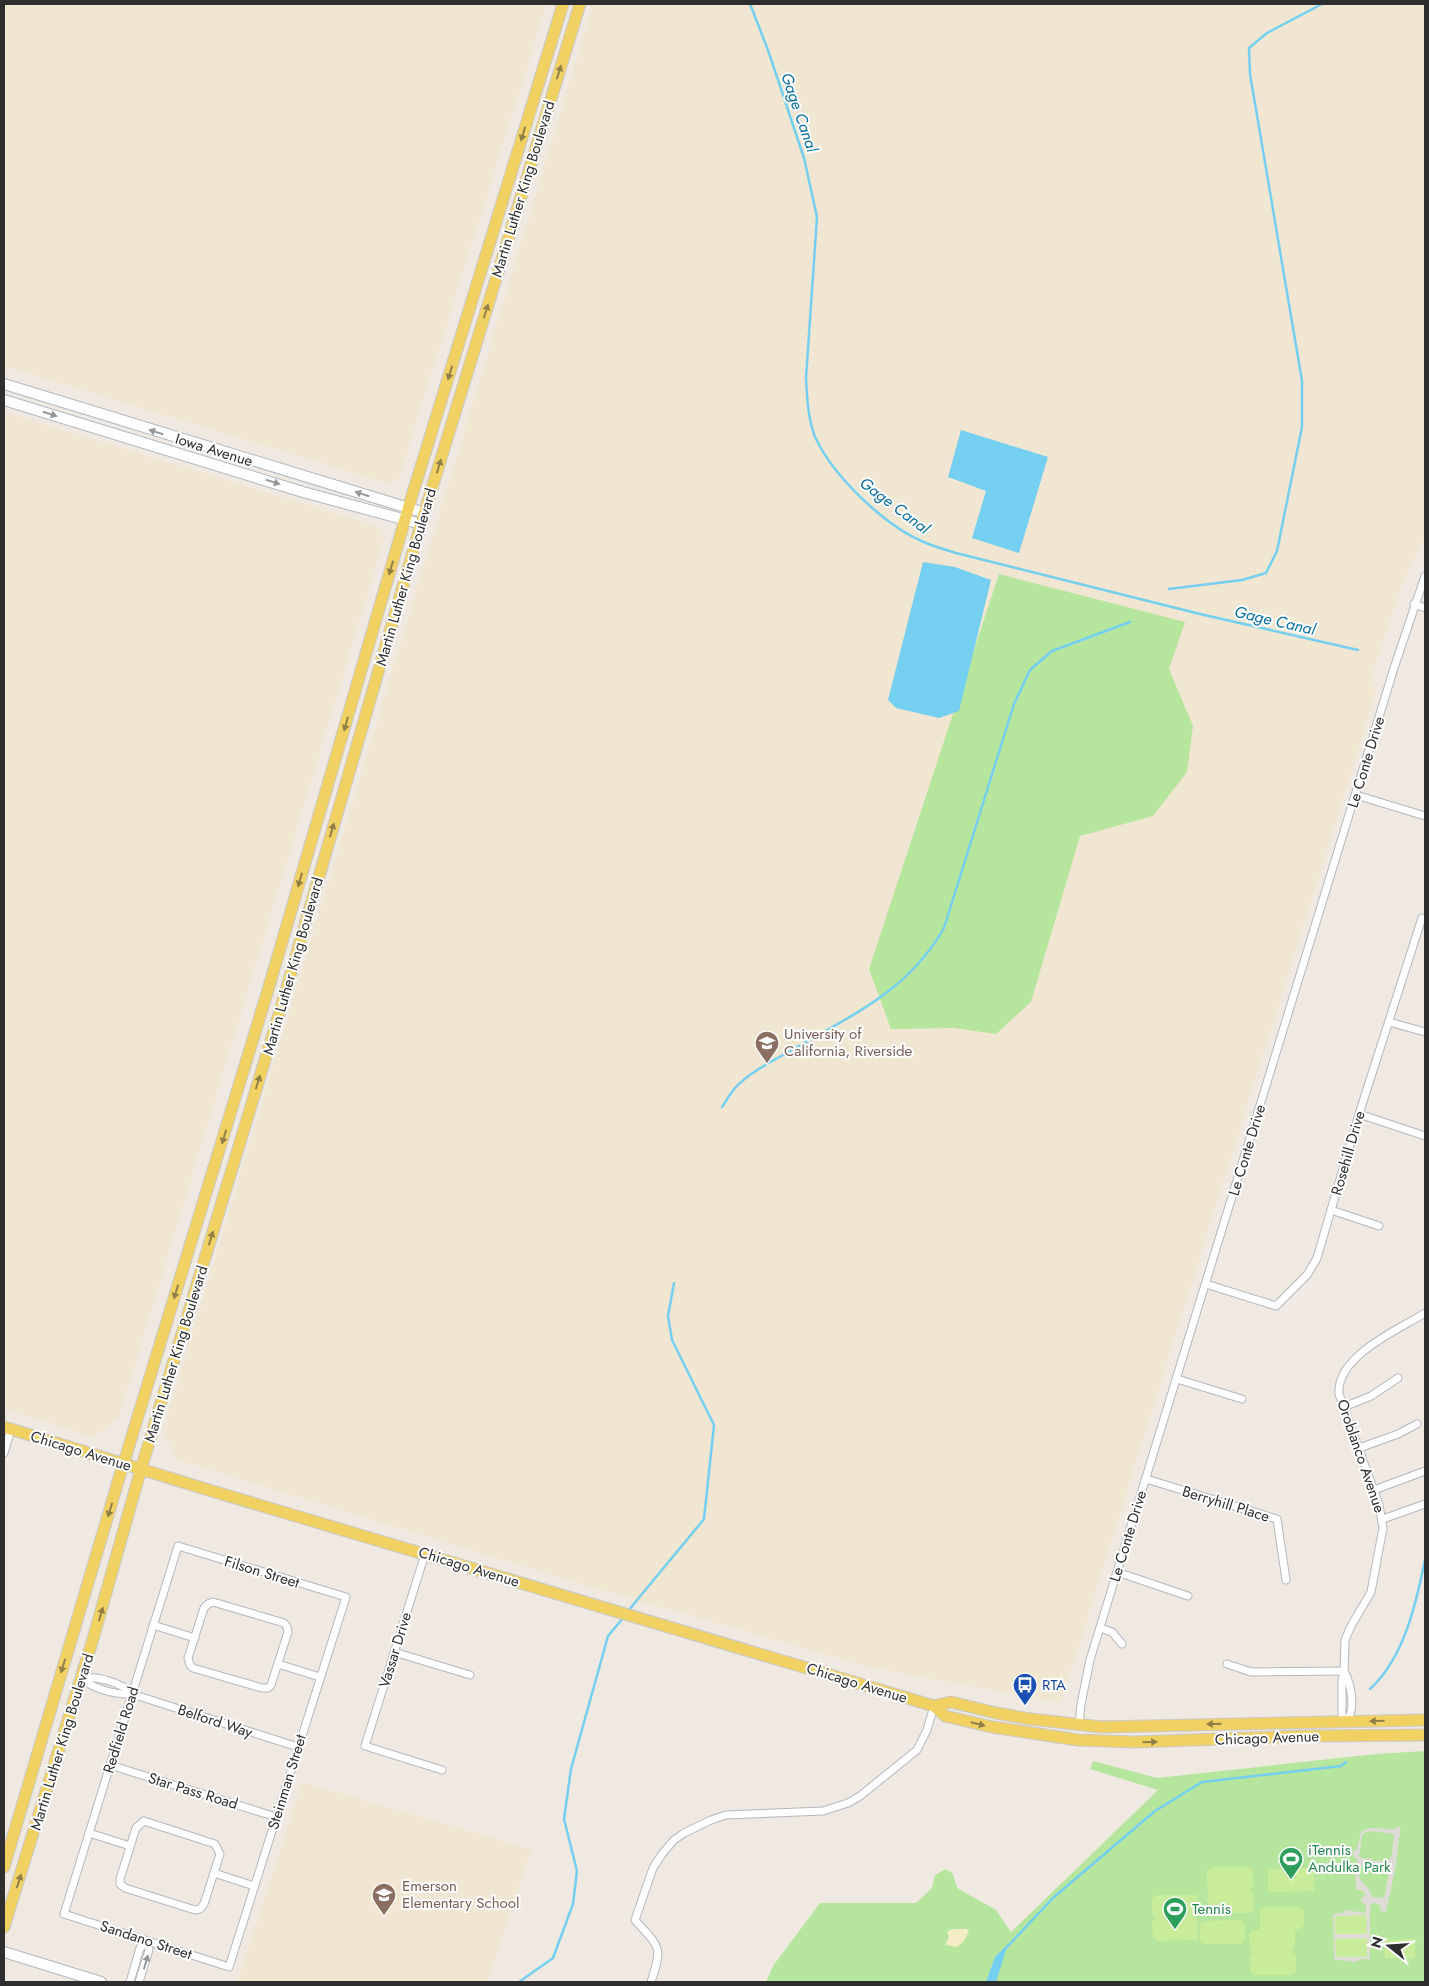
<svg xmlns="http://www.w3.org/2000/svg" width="1429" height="1986" font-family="Jost,sans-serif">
	<rect width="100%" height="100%" fill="#efe9e1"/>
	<g fill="#f0e6d1">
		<polygon points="4,4 547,4 399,478 389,484 4,366"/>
		<polygon points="593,4 1425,4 1425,538 1406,574 1374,670 1375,696 1061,1703 869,1667 584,1585 178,1460 163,1431"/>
		<polygon points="4,412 380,527 385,537 119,1418 93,1437 4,1409"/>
		<polygon points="302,1782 531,1849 488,1982 237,1982"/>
	</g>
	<g fill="#b6e59e">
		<polygon points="999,574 1185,622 1169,669 1193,726 1187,772 1153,816 1080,836 1031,1002 996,1034 954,1028 891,1029 869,969"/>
		<polygon points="1425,1751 1425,1982 766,1982 773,1966 820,1903 916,1903 932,1888 935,1875 946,1869 953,1874 957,1888 996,1910 1011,1932 1158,1790 1090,1769 1093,1761 1157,1778 1376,1754"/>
	</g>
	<polygon fill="#f3ecc5" points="952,1929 967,1929 969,1931 964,1941 957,1947 945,1945 949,1937 947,1932"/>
	<g fill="#c9ec9a">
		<polygon points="1211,1867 1249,1867 1253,1871 1253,1886 1250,1890 1253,1893 1254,1909 1250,1913 1212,1913 1208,1909 1207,1871"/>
		<polygon points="1314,1868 1314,1891 1268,1892 1268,1869"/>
		<polygon points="1156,1895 1198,1895 1198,1913 1194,1917 1198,1921 1198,1940 1157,1941 1153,1937 1152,1922 1156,1918 1152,1915 1152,1899"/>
		<polygon points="1263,1907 1300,1907 1304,1910 1304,1925 1300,1929 1295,1930 1295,1948 1292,1952 1296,1955 1296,1971 1292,1975 1254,1975 1250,1971 1250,1956 1253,1952 1250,1949 1249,1933 1253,1930 1260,1930 1260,1910"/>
		<polygon points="1366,1915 1367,1934 1335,1934 1335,1916"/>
		<polygon points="1241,1920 1245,1924 1245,1939 1242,1944 1204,1944 1200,1941 1200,1925 1203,1921"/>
		<polygon points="1367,1938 1367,1957 1336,1957 1335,1939"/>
		<polygon points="1415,1939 1415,1958 1385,1958 1384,1940"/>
	</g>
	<path fill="#dfdcd8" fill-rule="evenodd" d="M1396,1827H1401L1400,1830L1396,1865L1386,1912L1381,1911L1380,1905L1373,1903L1370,1906V1959H1361L1356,1962L1334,1959L1333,1914L1342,1913L1345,1910L1366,1913V1905L1361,1902L1362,1898L1366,1894L1363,1891L1356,1889L1355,1871L1358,1862L1353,1855V1852L1357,1849L1361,1832L1368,1828L1394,1829ZM1370,1831L1394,1834L1392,1855L1389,1860L1372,1861V1858L1363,1859L1359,1856L1362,1836L1364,1833ZM1364,1864H1381L1389,1871L1385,1895L1382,1898L1372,1897L1369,1889L1360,1879L1358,1870ZM1366,1915L1367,1934H1335V1916ZM1367,1938V1957H1336L1335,1939Z"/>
	<g fill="#75cff0">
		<polygon points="961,430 1048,457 1019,553 972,538 986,491 948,477"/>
		<polygon points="923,562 955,567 991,580 959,711 939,718 896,708 888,700"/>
		<polygon points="1008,1944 996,1982 986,1982 995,1957"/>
	</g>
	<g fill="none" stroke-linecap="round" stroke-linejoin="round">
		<g stroke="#75cff0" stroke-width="2.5">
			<path d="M750,4L768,50L804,158L817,217L806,378C807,398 808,421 816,439C835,478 886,527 926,543C936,547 946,550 956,553L1200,614L1358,650"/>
			<polyline points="1169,589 1242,580 1266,573 1277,551 1302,427 1302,381 1250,74 1249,48 1267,33 1322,4"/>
			<path d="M722,1107C726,1101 730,1094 735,1088C752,1070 777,1059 799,1046C858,1012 909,989 944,928L1014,704L1030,670L1052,651L1130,622"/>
			<polyline points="628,1611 704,1519 714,1425 672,1340 668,1316 674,1283"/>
			<path d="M1370,1689C1404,1658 1416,1604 1425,1560"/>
			<polyline points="1005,1949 1054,1897 1155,1811 1202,1782 1341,1766 1346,1762"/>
			<polyline points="519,1982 553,1958 573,1904 577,1871 564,1819 571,1769 608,1636 623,1618"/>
		</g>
		<defs>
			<g id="street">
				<polyline points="1414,604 1425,608"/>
				<polyline points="1356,795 1425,816"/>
				<polyline points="1389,1022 1425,1032"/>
				<polyline points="1359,1114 1425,1136"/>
				<polyline points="1331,1210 1379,1226"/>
				<polyline points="1206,1284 1276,1306 1307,1275 1317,1258 1359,1114 1422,918"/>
				<polyline points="1177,1379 1242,1399"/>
				<polyline points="1344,1407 1371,1396 1398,1378"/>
				<polyline points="1359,1448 1398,1434 1417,1424"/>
				<polyline points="4,1453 11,1429"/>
				<polyline points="1146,1479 1277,1519 1286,1580"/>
				<polyline points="1374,1490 1425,1471"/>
				<polyline points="1383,1519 1425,1504"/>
				<polygon points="178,1546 346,1597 229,1967 64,1914"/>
				<polyline points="425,1554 365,1746 442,1770"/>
				<polyline points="1117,1572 1188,1596"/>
				<polygon points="213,1602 284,1623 287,1627 288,1632 271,1685 268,1688 262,1688 193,1668 190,1665 188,1658 204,1608 208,1604"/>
				<polyline points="153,1625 195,1638"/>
				<polyline points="1100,1628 1112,1632 1122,1644"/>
				<polyline points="394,1652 470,1675"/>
				<polyline points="278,1664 320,1677"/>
				<polyline points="1227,1664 1251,1672 1344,1671"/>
				<path d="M1344,1671C1351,1684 1356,1708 1347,1721L1342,1716V1680L1344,1671L1345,1640L1351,1626L1371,1592L1383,1528L1379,1505L1339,1394C1336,1356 1398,1330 1425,1313"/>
				<path d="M81,1678C93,1689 116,1695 132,1694L298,1747"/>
				<path d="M81,1678C97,1676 121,1682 132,1694"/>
				<polyline points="1079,1725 1081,1704 1090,1660 1394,668 1425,576"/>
				<polyline points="110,1765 276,1817"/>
				<polygon points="144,1821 215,1844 220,1854 204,1904 200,1909 195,1910 125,1888 120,1884 120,1879 136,1828"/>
				<polyline points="89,1833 130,1846"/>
				<polyline points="214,1873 254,1886"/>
				<polyline points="130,1982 140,1948 147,1941"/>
				<polyline points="139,1982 149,1950 147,1941"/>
				<path d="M651,1982C663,1946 660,1948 635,1920L653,1868L662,1854L674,1840L684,1833L711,1820L726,1815L823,1811L848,1803L860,1796L917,1750L927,1730L934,1706"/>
			</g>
			<g id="secondary">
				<polyline points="4,384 425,513"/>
				<polyline points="4,400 303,492 421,524"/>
				<polyline points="4,1952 101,1982"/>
			</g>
			<g id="primary">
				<polyline points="4,1427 212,1491 934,1706 945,1716 992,1727 1078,1740 1134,1742 1306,1736 1425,1735"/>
				<polyline points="934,1706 951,1702 996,1713 1030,1719 1102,1727 1425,1720"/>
				<polyline points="4,1867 117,1485 268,990 411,499 563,4"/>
				<polyline points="4,1927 93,1639 141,1469 285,994 421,524 580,4"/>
			</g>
		</defs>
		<use href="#street" stroke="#b4b7c1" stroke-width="9"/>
		<use href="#secondary" stroke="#b4b7c1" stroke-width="12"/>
		<use href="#primary" stroke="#c9c9c9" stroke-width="13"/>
		<use href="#street" stroke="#fff" stroke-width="7"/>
		<use href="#secondary" stroke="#fff" stroke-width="10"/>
		<use href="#primary" stroke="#f2d163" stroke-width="11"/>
	</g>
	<defs><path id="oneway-solid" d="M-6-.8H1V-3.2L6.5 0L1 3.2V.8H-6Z" transform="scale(1.25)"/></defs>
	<g fill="#908048">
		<use href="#oneway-solid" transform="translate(559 72) rotate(-73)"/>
		<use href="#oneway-solid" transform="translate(523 134) rotate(107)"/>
		<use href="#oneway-solid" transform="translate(486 311) rotate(-73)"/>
		<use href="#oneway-solid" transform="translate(450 373) rotate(107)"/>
		<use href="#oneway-solid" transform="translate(439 466) rotate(-73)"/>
		<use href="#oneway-solid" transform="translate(391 568) rotate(106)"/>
		<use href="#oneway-solid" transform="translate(346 724) rotate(106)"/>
		<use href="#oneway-solid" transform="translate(332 830) rotate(-74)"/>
		<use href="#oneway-solid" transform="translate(300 880) rotate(106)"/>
		<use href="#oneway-solid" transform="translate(258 1082) rotate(-73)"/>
		<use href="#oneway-solid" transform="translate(224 1137) rotate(107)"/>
		<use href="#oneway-solid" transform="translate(211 1238) rotate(-73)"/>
		<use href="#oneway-solid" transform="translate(176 1292) rotate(107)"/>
		<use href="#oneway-solid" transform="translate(110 1510) rotate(107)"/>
		<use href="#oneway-solid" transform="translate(101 1614) rotate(-74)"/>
		<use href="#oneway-solid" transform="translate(63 1666) rotate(107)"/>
		<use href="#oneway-solid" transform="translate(1377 1721) rotate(179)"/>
		<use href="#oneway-solid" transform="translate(978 1724) rotate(14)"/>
		<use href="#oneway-solid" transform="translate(1214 1724) rotate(178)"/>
		<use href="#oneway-solid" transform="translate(1150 1742) rotate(-2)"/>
		<use href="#oneway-solid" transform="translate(19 1881) rotate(-72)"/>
	</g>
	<g fill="#969696">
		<use href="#oneway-solid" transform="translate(50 414) rotate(17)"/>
		<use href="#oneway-solid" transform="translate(156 432) rotate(-163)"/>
		<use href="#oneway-solid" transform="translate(273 482) rotate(17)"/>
		<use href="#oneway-solid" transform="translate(362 494) rotate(-163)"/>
		<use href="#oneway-solid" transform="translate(146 1962) rotate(-73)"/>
	</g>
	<defs>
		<symbol id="university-pin" viewBox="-11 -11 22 30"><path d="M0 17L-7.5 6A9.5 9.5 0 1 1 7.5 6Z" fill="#8d6e63" stroke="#fff"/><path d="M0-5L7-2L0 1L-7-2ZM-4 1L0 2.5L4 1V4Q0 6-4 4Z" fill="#fff"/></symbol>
		<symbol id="bus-pin" viewBox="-11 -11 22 30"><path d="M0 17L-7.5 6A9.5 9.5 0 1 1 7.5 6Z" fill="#1a4fb4" stroke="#fff"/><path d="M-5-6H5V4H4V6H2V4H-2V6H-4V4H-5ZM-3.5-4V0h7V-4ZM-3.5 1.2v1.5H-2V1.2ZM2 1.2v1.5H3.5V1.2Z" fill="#fff"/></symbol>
		<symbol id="stadium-pin" viewBox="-11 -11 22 30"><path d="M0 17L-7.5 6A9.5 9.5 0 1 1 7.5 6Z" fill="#2e9e5b" stroke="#fff"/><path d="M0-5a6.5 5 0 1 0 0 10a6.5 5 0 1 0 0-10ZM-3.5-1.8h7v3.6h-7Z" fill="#fff"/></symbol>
		<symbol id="school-pin" viewBox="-11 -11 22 30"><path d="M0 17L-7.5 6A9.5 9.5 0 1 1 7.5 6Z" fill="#8d6e63" stroke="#fff"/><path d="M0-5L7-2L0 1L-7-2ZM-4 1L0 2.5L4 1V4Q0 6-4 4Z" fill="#fff"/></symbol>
	</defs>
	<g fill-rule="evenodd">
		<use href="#university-pin" x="753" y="1029" width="28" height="38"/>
		<use href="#bus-pin" x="1011" y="1671" width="28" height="38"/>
		<use href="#stadium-pin" x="1277" y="1845" width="28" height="38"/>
		<use href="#school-pin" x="370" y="1881" width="28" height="38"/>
		<use href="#stadium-pin" x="1161" y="1895" width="28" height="38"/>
	</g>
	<g text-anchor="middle" stroke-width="4" stroke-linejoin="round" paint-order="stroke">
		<g font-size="15" fill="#2e2e2e" stroke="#fff">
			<text transform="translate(523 189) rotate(-73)" y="5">Martin Luther King Boulevard</text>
			<text transform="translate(214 450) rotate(17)" y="5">Iowa Avenue</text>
			<text transform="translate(406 577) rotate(-74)" y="5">Martin Luther King Boulevard</text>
			<text transform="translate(1366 762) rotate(-73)" y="5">Le Conte Drive</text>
			<text transform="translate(293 966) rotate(-74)" y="5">Martin Luther King Boulevard</text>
			<text transform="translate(1247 1150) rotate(-73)" y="5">Le Conte Drive</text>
			<text transform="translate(1348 1153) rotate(-74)" y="5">Rosehill Drive</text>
			<text transform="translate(176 1354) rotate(-73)" y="5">Martin Luther King Boulevard</text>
			<text transform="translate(81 1451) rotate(17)" y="5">Chicago Avenue</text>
			<text transform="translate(1361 1456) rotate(71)" y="5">Oroblanco Avenue</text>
			<text transform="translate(1226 1504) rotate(17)" y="5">Berryhill Place</text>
			<text transform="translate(1128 1536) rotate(-73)" y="5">Le Conte Drive</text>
			<text transform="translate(469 1567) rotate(17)" y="5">Chicago Avenue</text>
			<text transform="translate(262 1572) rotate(17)" y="5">Filson Street</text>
			<text transform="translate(395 1650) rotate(-73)" y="5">Vassar Drive</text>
			<text transform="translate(857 1683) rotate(17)" y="5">Chicago Avenue</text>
			<text transform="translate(215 1721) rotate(18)" y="5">Belford Way</text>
			<text transform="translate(121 1730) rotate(-73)" y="5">Redfield Road</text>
			<text transform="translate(1267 1738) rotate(-2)" y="5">Chicago Avenue</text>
			<text transform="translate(62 1742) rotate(-73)" y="5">Martin Luther King Boulevard</text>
			<text transform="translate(287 1782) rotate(-73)" y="5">Steinman Street</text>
			<text transform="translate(193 1791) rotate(17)" y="5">Star Pass Road</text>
			<text transform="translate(146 1940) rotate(18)" y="5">Sandano Street</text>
		</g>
		<g font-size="15" fill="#785e54" stroke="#fff" text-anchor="start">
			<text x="784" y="1039">University of<tspan x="784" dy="17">California, Riverside</tspan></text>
			<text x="402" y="1891">Emerson<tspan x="402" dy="17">Elementary School</tspan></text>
		</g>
		<g font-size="15" fill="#164399" stroke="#fff" text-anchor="start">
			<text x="1042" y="1690">RTA</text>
		</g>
		<g font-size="15" fill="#27864d" stroke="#fff" text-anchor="start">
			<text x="1308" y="1855">iTennis<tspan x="1308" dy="17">Andulka Park</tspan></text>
			<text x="1192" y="1914">Tennis</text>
		</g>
		<g font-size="16" font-style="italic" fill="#0d6fa3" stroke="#fff">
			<text transform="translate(800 112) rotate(71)" y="6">Gage Canal</text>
			<text transform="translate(895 505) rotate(37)" y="6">Gage Canal</text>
			<text transform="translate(1275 620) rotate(13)" y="6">Gage Canal</text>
		</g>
	</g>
	<rect width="1429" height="1986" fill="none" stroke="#2e2e2e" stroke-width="10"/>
	<g transform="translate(1389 1946) rotate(287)" stroke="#ffffff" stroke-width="4" paint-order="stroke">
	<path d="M0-4L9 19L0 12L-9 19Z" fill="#2e2e2e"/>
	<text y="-8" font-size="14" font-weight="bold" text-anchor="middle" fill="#2e2e2e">N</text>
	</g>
</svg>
